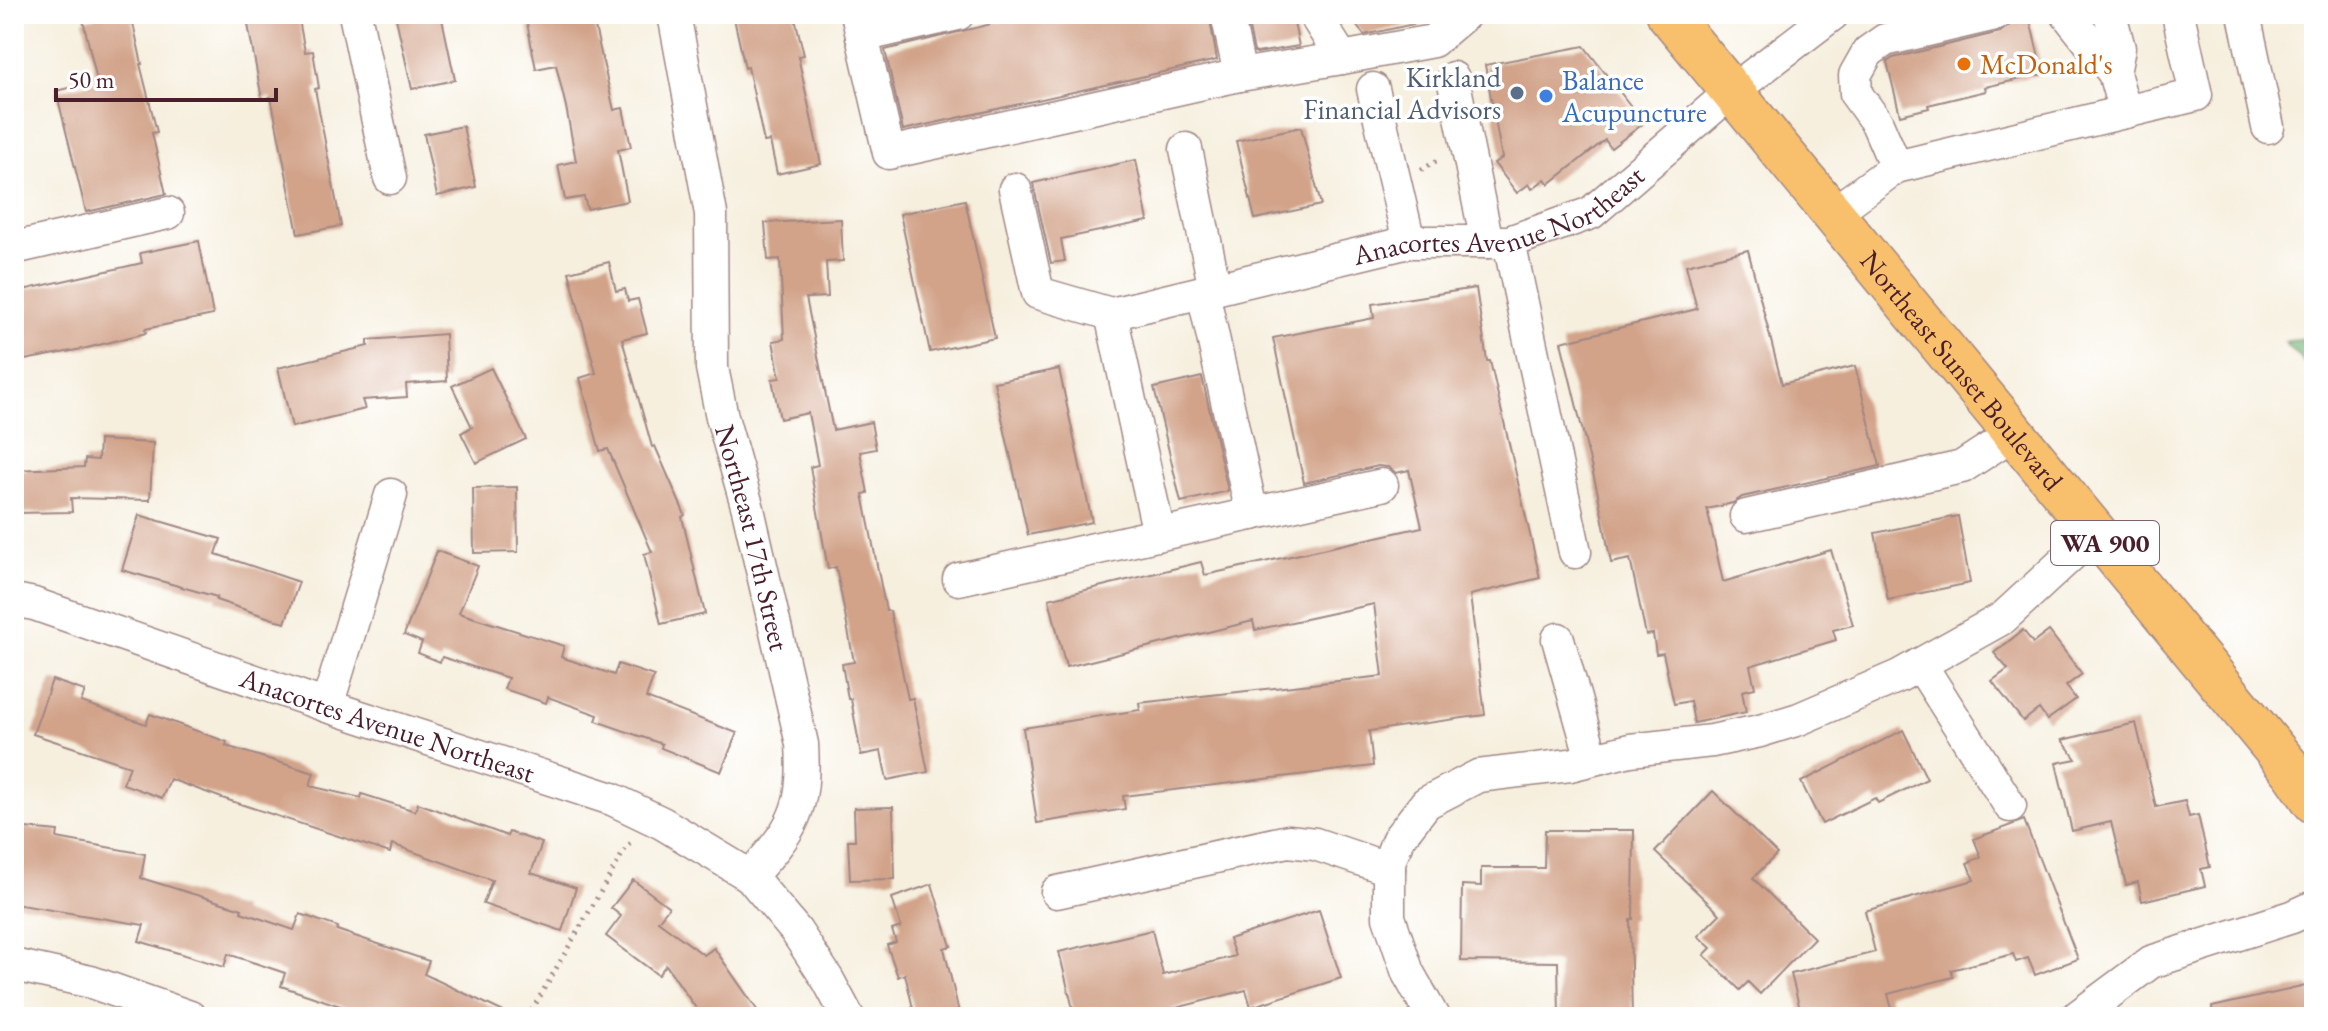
<svg xmlns="http://www.w3.org/2000/svg" width="2328" height="1031" font-family="'EB Garamond',serif">
	<rect width="100%" height="100%" fill="#fff"/>
	<filter id="ink" filterUnits="userSpaceOnUse"><feTurbulence type="fractalNoise" baseFrequency=".0125" numOctaves="2"/><feDisplacementMap in="SourceGraphic" scale="16" xChannelSelector="R" yChannelSelector="G"/><feConvolveMatrix kernelMatrix="1 2 1 2 8 2 1 2 1" color-interpolation-filters="sRGB"/></filter>
	<filter id="wash" filterUnits="userSpaceOnUse"><feTurbulence type="fractalNoise" baseFrequency=".006" numOctaves="4" result="noise"/><feDisplacementMap in="SourceGraphic" scale="32" xChannelSelector="R" yChannelSelector="G"/><feGaussianBlur stdDeviation="1.8" result="paint"/><feColorMatrix in="noise" values="0 0 0 0 0 0 0 0 0 0 0 0 0 0 0 0 0 1.4 0 .05"/><feComposite in="paint" operator="in"/></filter>
	<g filter="url(#wash)">
		<rect width="100%" height="100%" fill="#f6efde"/>
		<polygon fill="#79bb7c" stroke="#626d54" stroke-width="2" points="2314,336 2314,373 2285,342"/>
		<g id="blocks">
			<g fill="#d2a389">
				<polygon points="95,14 131,14 142,64 140,64 157,132 152,133 166,194 86,212 56,91 97,81 83,20 96,17"/>
				<polygon points="246,14 298,14 305,52 313,51 319,88 315,89 341,226 298,234 271,97 262,99"/>
				<polygon points="395,14 441,14 455,80 412,89"/>
				<polygon points="543,14 592,14 614,110 623,108 631,147 618,150 628,201 587,209 584,197 565,200 558,165 576,161 566,107 556,65 536,69 526,18"/>
				<polygon points="733,14 794,14 804,55 798,56 821,164 777,174 770,141 764,142 748,67 745,68"/>
				<polygon points="1032,14 1209,14 1217,60 903,130 885,50"/>
				<polygon points="1246,14 1292,14 1299,46 1257,53 1254,52"/>
				<polygon points="1347,14 1426,14 1427,21 1364,35"/>
				<polygon points="2030,20 2043,74 1985,87 1986,91 1928,105 1929,108 1900,115 1887,62 1893,58 2000,32 2011,24"/>
				<polygon points="1584,46 1644,123 1611,148 1605,140 1549,184 1545,179 1532,189 1529,184 1517,193 1494,163 1502,158 1485,65"/>
				<polygon points="463,126 476,187 437,196 424,134"/>
				<polygon points="1301,127 1321,205 1255,219 1236,141"/>
				<polygon points="1136,160 1148,221 1061,239 1065,261 1051,263 1033,183"/>
				<polygon points="965,200 995,338 930,352 900,214"/>
				<polygon points="841,219 843,261 826,262 828,297 806,298 833,430 871,422 876,449 860,452 868,493 863,494 886,611 890,611 908,699 913,698 928,772 887,780 881,751 861,755 851,699 848,699 842,664 854,662 836,567 828,569 810,467 818,465 808,413 780,419 772,379 780,378 773,341 784,339 780,259 768,260 765,223"/>
				<polygon points="199,241 213,315 145,329 146,333 87,348 14,362 14,292 142,263 140,253"/>
				<polygon points="1748,250 1782,384 1855,366 1880,466 1742,497 1733,503 1707,509 1723,582 1831,550 1853,625 1833,630 1836,640 1750,666 1755,688 1742,691 1746,712 1694,723 1690,701 1674,704 1663,653 1656,654 1653,634 1646,635 1630,559 1611,563 1598,494 1561,342 1697,309 1686,265"/>
				<polygon points="609,262 616,291 625,289 628,301 638,299 647,333 622,339 652,447 655,446 685,515 682,517 705,614 661,624 644,554 652,552 608,449 600,451 580,378 596,373 569,272"/>
				<polygon points="1476,288 1487,361 1490,361 1540,578 1470,595 1485,715 1369,731 1373,766 1123,796 1125,809 1037,823 1023,728 1140,710 1139,703 1383,676 1374,604 1255,630 1253,621 1066,667 1049,599 1201,562 1205,575 1422,527 1409,470 1396,473 1388,467 1378,466 1304,483 1273,338 1374,318 1372,304"/>
				<polygon points="445,334 447,381 406,384 407,397 362,400 365,409 292,427 278,368 368,346 368,340"/>
				<polygon points="491,368 526,439 476,463 461,433 472,427 452,386"/>
				<polygon points="1059,369 1092,522 1028,535 994,382"/>
				<polygon points="1202,377 1228,491 1181,502 1154,388"/>
				<polygon points="99,440 153,443 150,500 71,498 72,512 14,513 14,470 84,467 85,459 98,460"/>
				<polygon points="517,487 518,552 474,553 473,488"/>
				<polygon points="139,515 221,539 216,554 299,582 285,623 216,600 217,597 122,570"/>
				<polygon points="1958,516 1970,583 1888,600 1875,533"/>
				<polygon points="437,551 478,566 459,613 564,646 561,657 614,675 618,664 654,676 646,698 737,733 721,772 661,748 662,744 596,721 598,715 548,697 546,703 504,689 508,678 442,657 440,662 418,653 422,642 404,635"/>
				<polygon points="2023,630 2033,643 2049,631 2082,674 2066,686 2076,699 2047,720 2039,709 2023,721 1992,681 2008,669 1994,653"/>
				<polygon points="52,680 85,691 81,702 146,724 150,714 227,742 226,746 314,773 310,786 361,798 362,794 415,811 418,803 507,836 509,832 542,843 531,873 576,888 562,931 483,904 492,880 392,844 390,853 222,798 170,779 162,798 123,784 130,766 33,734"/>
				<polygon points="2136,723 2156,807 2185,801 2189,817 2198,815 2210,867 2201,869 2205,886 2142,901 2138,882 2126,885 2111,822 2072,831 2056,763 2076,759 2062,740"/>
				<polygon points="1903,730 1927,779 1878,803 1875,798 1822,824 1801,782"/>
				<polygon points="1713,791 1777,854 1753,878 1814,938 1760,994 1748,982 1740,990 1704,955 1711,948 1698,936 1720,914 1655,852"/>
				<polygon points="893,807 895,879 850,880 848,840 855,840 854,808"/>
				<polygon points="2024,820 2078,959 2035,975 2028,958 2016,962 2013,954 1951,970 1953,977 1888,994 1894,1017 1802,1017 1791,974 1875,952 1865,911 1974,880 1967,863 1981,857 1974,839"/>
				<polygon points="14,827 58,831 57,838 145,854 141,878 242,909 241,912 294,930 300,914 338,927 337,930 429,961 424,974 514,1017 373,1017 281,986 285,973 228,954 224,967 139,941 144,925 14,904"/>
				<polygon points="1545,830 1634,830 1633,919 1630,919 1632,1017 1559,1017 1558,962 1461,961 1462,885 1481,886 1481,868 1544,868"/>
				<polygon points="633,880 669,907 658,921 704,955 714,948 762,1017 702,1017 666,965 658,975 606,936 621,916 611,908"/>
				<polygon points="932,884 951,946 944,948 960,1017 915,1017 905,974 898,977 887,945 896,942 892,930 901,927 892,898"/>
				<polygon points="1319,910 1341,978 1251,1007 1246,990 1172,1009 1173,1017 1075,1017 1059,952 1152,930 1163,975 1235,956 1229,939"/>
				<polygon points="2310,985 2314,1004 2314,1017 2213,1017 2212,1007"/>
			</g>
		</g>
	</g>
	<g filter="url(#ink)">
		<use href="#blocks" fill-opacity="0" stroke="#a08784" stroke-width="2"/>
		<g fill="none" stroke-linecap="round" stroke-linejoin="round">
			<defs>
				<g id="minor">
					<polyline points="355,14 390,178"/>
					<path id="s1" d="M674,14L711,214L712,368L722,417L748,509L802,744C806,810 793,829 750,876L796,931L828,980L848,1017"/>
					<polyline points="857,14 889,153 1240,75 1227,14"/>
					<polyline points="2067,14 2114,73 2125,112"/>
					<polyline points="2110,14 2119,48 2114,73"/>
					<polyline points="2244,14 2268,127"/>
					<polyline points="1318,20 1342,58 1433,41 1465,14"/>
					<polyline points="862,36 958,14"/>
					<polyline points="1240,75 1342,58"/>
					<polyline points="1453,78 1487,242"/>
					<polyline points="1373,89 1409,242"/>
					<polyline points="1186,149 1215,289"/>
					<polyline points="1896,167 1877,123 1856,94 1855,75 1868,52 1885,40 1996,14"/>
					<path id="s2" d="M1015,189L1038,293L1111,314L1409,242H1509L1591,213L1731,92L1833,14"/>
					<polyline points="1832,214 1896,167 2196,95 2178,14"/>
					<polyline points="1509,242 1575,552"/>
					<polyline points="14,248 168,213"/>
					<polyline points="1203,292 1252,514"/>
					<polyline points="1111,314 1159,534"/>
					<polyline points="1746,516 1962,467 2014,433"/>
					<polyline points="959,579 1382,485"/>
					<path id="s3" d="M14,600L34,604L327,706L612,799L662,823L750,876"/>
					<polyline points="1558,639 1592,759"/>
					<polyline points="1920,664 2010,806"/>
					<polyline points="327,706 391,495"/>
					<polyline points="1057,892 1288,841 1315,844 1389,869"/>
					<polyline points="14,965 91,982 190,1017"/>
					<polyline points="1433,1017 1408,973 1389,917 1389,862 1398,839 1426,803 1478,776 1570,765 1630,750 1712,741 1760,731 1799,719 1899,676 2003,618 2096,532"/>
					<polyline points="2077,1017 2151,962 2292,917 2314,907"/>
				</g>
				<g id="major">
					<path id="s4" d="M1668,14L2294,773L2314,802"/>
				</g>
			</defs>
			<use href="#minor" stroke="#a08784" stroke-width="35"/>
			<use href="#major" stroke="#a08784" stroke-width="45"/>
			<g stroke="#a08784" stroke-width="5" stroke-dasharray="2 6" stroke-linecap="butt">
				<polyline points="1421,170 1433,162 1440,160"/>
				<polyline points="528,1017 627,846 635,841"/>
			</g>
			<use href="#minor" stroke="#fff" stroke-width="32"/>
			<use href="#major" stroke="#f8bf6c" stroke-width="42"/>
		</g>
	</g>
	<circle fill="#e8710a" stroke="#fff" stroke-width="3" cx="1964" cy="64" r="8"/>
	<circle fill="#5c6f8a" stroke="#fff" stroke-width="3" cx="1517" cy="93" r="8"/>
	<circle fill="#3f7fe0" stroke="#fff" stroke-width="3" cx="1546" cy="96" r="8"/>
	<g text-anchor="middle" stroke-width="7" stroke-linejoin="round" paint-order="stroke">
		<rect fill="#fff" stroke="#80626b" stroke-width="2" x="2051" y="521" width="108" height="44" rx="6"/>
		<g font-size="26" font-weight="bold" fill="#4a1f2b">
			<text x="2105" y="552">WA 900</text>
		</g>
		<g font-size="28" fill="#c56008" stroke="#fff" text-anchor="start">
			<text x="1980" y="74">McDonald's</text>
		</g>
		<g font-size="28" fill="#4e5e75" stroke="#fff" text-anchor="end">
			<text x="1501" y="87">Kirkland<tspan x="1501" dy="32">Financial Advisors</tspan></text>
		</g>
		<g font-size="28" fill="#366cbe" stroke="#fff" text-anchor="start">
			<text x="1562" y="90">Balance<tspan x="1562" dy="32">Acupuncture</tspan></text>
		</g>
		<g font-size="28" fill="#4a1f2b" stroke="#fff">
			<text dy="10" stroke="none"><textPath href="#s2" startOffset="586">Anacortes Avenue Northeast</textPath></text>
			<text dy="10" stroke="none"><textPath href="#s4" startOffset="462">Northeast Sunset Boulevard</textPath></text>
			<text dy="10" stroke="none"><textPath href="#s1" startOffset="532">Northeast 17th Street</textPath></text>
			<text dy="10" stroke="none"><textPath href="#s3" startOffset="394">Anacortes Avenue Northeast</textPath></text>
		</g>
	</g>
	<rect width="2328" height="1031" fill="none" stroke="#fff" stroke-width="48"/>
	<path d="M56 88v12h220v-12" fill="none" stroke="#4a1f2b" stroke-width="4"/>
	<text x="68" y="88" font-size="24" fill="#4a1f2b" stroke="#ffffff" stroke-width="6" paint-order="stroke">50 m</text>
</svg>
